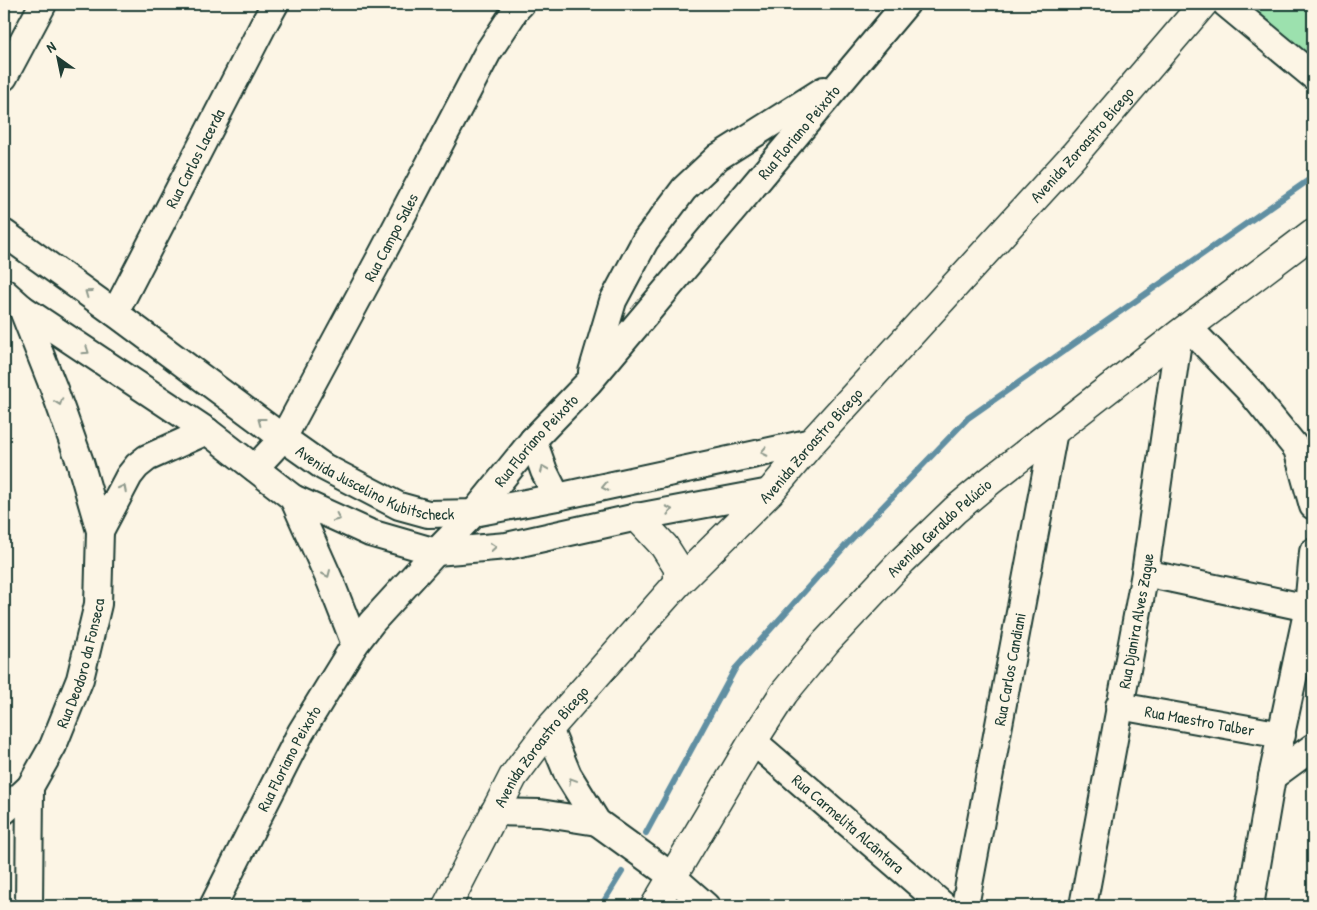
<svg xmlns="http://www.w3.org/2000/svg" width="1317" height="910" font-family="'Patrick Hand',sans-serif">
	<rect width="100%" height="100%" fill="#fcf5e5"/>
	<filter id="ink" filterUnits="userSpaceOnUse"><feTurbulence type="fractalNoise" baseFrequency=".02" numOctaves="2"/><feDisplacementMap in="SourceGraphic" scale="10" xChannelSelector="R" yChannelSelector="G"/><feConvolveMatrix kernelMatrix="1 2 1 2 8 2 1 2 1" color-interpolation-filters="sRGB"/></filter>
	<g filter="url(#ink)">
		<polygon fill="#9ce1ae" stroke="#5e8f71" points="1248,4 1313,4 1313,70 1249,8"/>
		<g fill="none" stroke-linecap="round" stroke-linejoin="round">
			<g stroke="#618fa2" stroke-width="6">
				<polyline points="646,833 735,669 846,545 968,418 1313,177"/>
				<polyline points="601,906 622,872"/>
			</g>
			<defs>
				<g id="street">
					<polyline points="1226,4 1313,76"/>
					<polyline points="4,77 43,4"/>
					<path id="s1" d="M4,233L115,313L283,438L324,467L399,506L428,514L474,513L557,497L812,442"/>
					<polyline points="4,292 22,308 207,431 293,498 370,533 436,552 507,546 637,517 770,492"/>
					<path id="s2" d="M115,313L264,24L275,4"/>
					<polyline points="1188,327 1250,391 1297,449 1313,506"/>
					<polyline points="592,372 613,301 645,241 684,189 718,157 824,90"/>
					<polyline points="533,440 544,471 557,497"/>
					<path id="s3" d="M255,468L283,438L381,256L488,52L517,8L521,4"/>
					<polyline points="293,498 331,583 355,644"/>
					<polyline points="100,531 129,476 137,466 147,458 207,431"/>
					<polyline points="1145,573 1308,608"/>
					<path id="s4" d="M1119,706L1282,735"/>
					<polyline points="549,729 568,775 597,822 673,877 706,906"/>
					<path id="s5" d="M753,741L944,906"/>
					<polyline points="1272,777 1313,747"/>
					<path id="s6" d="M4,811L30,787L53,746L80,679L98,604L100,531L80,462L54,389L22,308"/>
					<polyline points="494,812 540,813 597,822"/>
					<polyline points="29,906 30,787"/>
					<path id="s7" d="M213,906L301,732L355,644L372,622L436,552L474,513L533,440L589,382L906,4"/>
					<path id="s8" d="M965,906L1054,431"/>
					<path id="s9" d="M1083,906L1145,573L1179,334"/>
					<polyline points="1250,906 1272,777 1308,608 1313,552"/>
				</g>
				<g id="secondary">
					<polyline points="637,517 664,546 678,568 678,583"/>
					<path id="s10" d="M447,906L513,777L549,729L678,583L770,492L812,442L1074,155L1203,4"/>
					<path id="s11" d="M655,906L753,741L784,693L826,642L903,560L955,510L990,481L1179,334L1313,233"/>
				</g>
			</defs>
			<use href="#street" stroke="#1f3d34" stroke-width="30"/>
			<use href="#secondary" stroke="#1f3d34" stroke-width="31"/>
			<use href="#street" stroke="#fcf5e5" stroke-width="26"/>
			<use href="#secondary" stroke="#fcf5e5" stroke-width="28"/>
		</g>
		<defs><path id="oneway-chevron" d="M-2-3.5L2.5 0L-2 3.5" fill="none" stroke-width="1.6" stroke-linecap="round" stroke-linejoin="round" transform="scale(1.25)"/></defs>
		<g stroke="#8e998c">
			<use href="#oneway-chevron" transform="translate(88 293) rotate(-144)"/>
			<use href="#oneway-chevron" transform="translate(86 351) rotate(34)"/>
			<use href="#oneway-chevron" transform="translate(59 402) rotate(71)"/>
			<use href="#oneway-chevron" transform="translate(261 421) rotate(-143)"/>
			<use href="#oneway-chevron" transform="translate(764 452) rotate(168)"/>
			<use href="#oneway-chevron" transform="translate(544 469) rotate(-113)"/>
			<use href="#oneway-chevron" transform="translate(605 487) rotate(168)"/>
			<use href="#oneway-chevron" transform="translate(123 488) rotate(-63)"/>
			<use href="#oneway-chevron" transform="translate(669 510) rotate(-11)"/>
			<use href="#oneway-chevron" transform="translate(337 518) rotate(25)"/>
			<use href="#oneway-chevron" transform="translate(493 547) rotate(-5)"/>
			<use href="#oneway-chevron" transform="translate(327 574) rotate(66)"/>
			<use href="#oneway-chevron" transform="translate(572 781) rotate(-121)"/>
		</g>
	</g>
	<g text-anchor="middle" stroke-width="4" stroke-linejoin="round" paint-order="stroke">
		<g font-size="16" fill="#1f3d34" stroke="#fcf5e5">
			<text dy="6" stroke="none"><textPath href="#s7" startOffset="976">Rua Floriano Peixoto</textPath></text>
			<text dy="6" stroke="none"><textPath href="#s10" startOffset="996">Avenida Zoroastro Bicego</textPath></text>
			<text dy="6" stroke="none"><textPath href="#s2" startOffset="174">Rua Carlos Lacerda</textPath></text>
			<text dy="6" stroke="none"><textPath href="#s3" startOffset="269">Rua Campo Sales</textPath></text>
			<text dy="6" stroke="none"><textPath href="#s7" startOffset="571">Rua Floriano Peixoto</textPath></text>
			<text dy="6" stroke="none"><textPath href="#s10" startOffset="591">Avenida Zoroastro Bicego</textPath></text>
			<text dy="6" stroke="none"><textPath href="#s1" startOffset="451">Avenida Juscelino Kubitscheck</textPath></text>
			<text dy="6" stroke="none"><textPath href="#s11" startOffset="476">Avenida Geraldo Pelúcio</textPath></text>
			<text dy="6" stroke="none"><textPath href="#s9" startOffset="290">Rua Djanira Alves Zague</textPath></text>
			<text dy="6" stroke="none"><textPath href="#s6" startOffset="170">Rua Deodoro da Fonseca</textPath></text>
			<text dy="6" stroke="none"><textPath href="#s8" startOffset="241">Rua Carlos Candiani</textPath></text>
			<text dy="6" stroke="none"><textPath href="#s4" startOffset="82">Rua Maestro Talber</textPath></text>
			<text dy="6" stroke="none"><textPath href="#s10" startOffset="186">Avenida Zoroastro Bicego</textPath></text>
			<text dy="6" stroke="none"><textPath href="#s7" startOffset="166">Rua Floriano Peixoto</textPath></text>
			<text dy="6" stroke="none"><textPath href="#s5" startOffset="126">Rua Carmelita Alcântara</textPath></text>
		</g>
	</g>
	<rect width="1317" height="910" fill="none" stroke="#fcf5e5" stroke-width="20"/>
	<rect x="10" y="10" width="1297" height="890" fill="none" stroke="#1f3d34" stroke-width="2" filter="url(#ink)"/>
	<g transform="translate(58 58) rotate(327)" stroke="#fcf5e5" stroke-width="4" paint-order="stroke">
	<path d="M0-4L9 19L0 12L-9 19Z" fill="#1f3d34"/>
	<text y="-8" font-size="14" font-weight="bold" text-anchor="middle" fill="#1f3d34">N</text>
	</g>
</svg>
